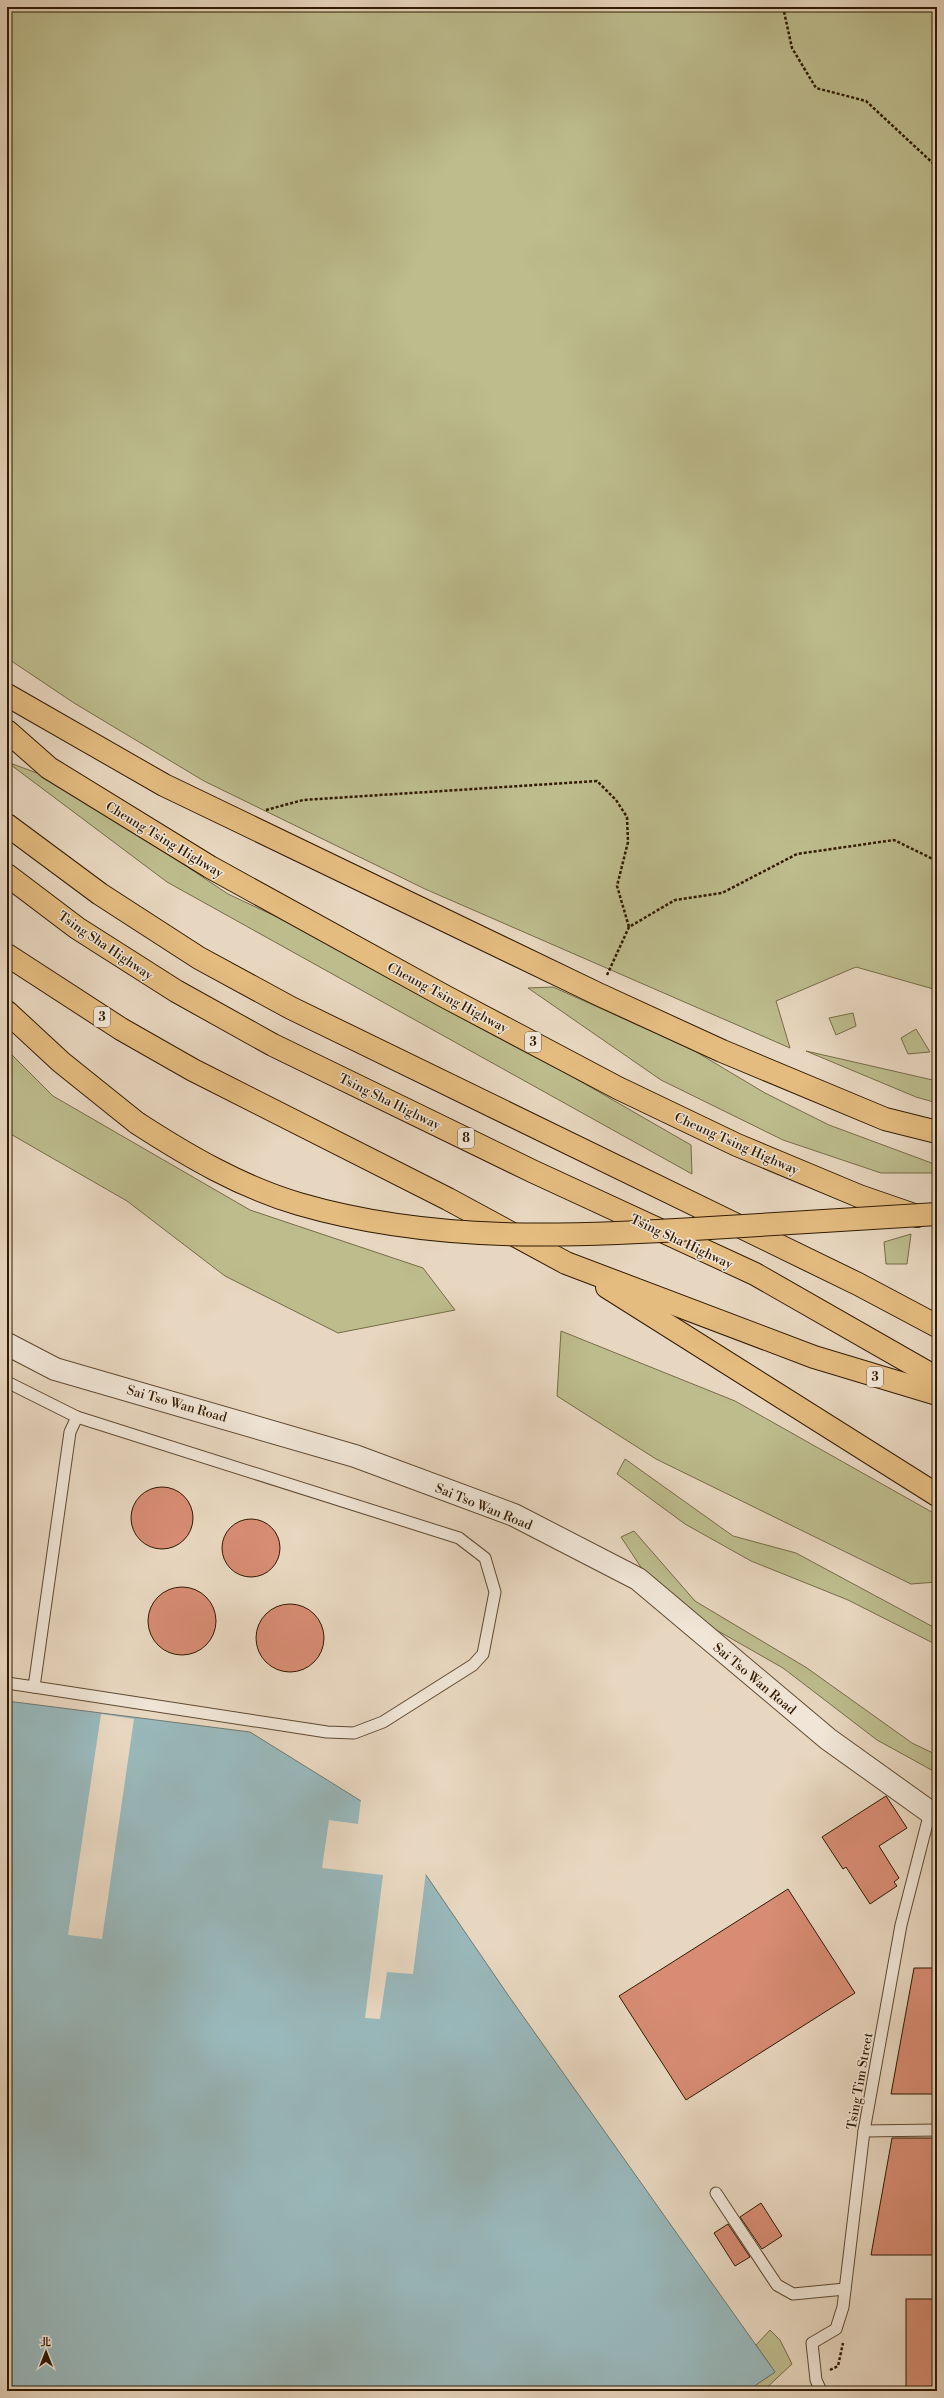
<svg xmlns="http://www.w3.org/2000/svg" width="944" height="2398" font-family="'Libre Bodoni','Noto Serif TC',serif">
	<rect width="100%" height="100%" fill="#e8d7c0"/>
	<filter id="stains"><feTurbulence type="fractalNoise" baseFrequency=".005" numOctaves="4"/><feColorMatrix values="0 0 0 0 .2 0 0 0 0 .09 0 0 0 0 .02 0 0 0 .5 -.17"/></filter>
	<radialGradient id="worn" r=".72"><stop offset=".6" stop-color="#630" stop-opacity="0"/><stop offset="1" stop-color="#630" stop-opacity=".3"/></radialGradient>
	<g fill="#bdbc8d" stroke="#776b47">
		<polygon points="7,7 937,7 937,990 856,967 776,1001 790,1048 425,889 204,781 74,703 7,658"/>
		<polygon points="7,762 59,781 228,894 375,963 691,1145 692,1174 167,882"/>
		<polygon points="553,987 693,1050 765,1093 829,1125 937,1165 937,1173 881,1173 783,1140 661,1080 528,988"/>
		<polygon points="853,1013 856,1026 836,1035 829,1018"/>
		<polygon points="916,1029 930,1052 908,1054 901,1038"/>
		<polygon points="7,1050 53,1096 250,1210 423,1268 455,1310 338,1333 225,1276 127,1201 7,1132"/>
		<polygon points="806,1051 937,1081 937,1103 916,1097"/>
		<polygon points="911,1234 907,1264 886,1264 884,1242"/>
		<polygon points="561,1331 735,1401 937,1515 937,1582 911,1584 656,1459 557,1396"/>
		<polygon points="625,1459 733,1536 796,1553 937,1629 937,1645 848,1600 751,1561 685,1524 617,1474"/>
		<polygon points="634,1531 695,1601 807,1668 912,1743 937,1755 937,1773 877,1740 783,1668 662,1599 621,1537"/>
		<polygon points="770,2330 780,2340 792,2364 763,2391 747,2391 775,2372 756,2345"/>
	</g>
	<polygon fill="#99b8bb" stroke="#6f7971" points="7,1701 250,1732 361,1801 426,1875 508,1995 775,2372 747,2391 7,2391"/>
	<g fill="#e8d7c0">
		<polygon points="101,1714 134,1719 102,1939 68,1935"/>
		<polygon points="361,1799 426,1872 413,1974 387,1972 380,2019 365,2018 383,1875 322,1868 329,1820 358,1824"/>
	</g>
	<g fill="#d78c73" stroke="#311a01">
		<circle cx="162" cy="1518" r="31"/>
		<circle cx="251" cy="1548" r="29"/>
		<circle cx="182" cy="1621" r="34"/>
		<circle cx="290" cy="1638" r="34"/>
		<polygon points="886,1796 907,1828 879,1846 899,1878 894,1882 897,1886 870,1904 846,1867 843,1869 822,1837"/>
		<polygon points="788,1889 855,1993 686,2100 619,1996"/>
		<polygon points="914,1968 937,1968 937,2094 891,2094"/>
		<polygon points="892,2138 937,2138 937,2255 871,2255"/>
		<polygon points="761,2203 782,2236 762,2249 740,2217"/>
		<polygon points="728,2224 750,2257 735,2266 714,2233"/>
		<rect x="906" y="2299" width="31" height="92"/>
	</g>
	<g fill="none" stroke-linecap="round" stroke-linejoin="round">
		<defs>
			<g id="service">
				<polyline points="7,1382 77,1417 459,1538 485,1558 495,1592 483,1654 473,1665 383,1722 354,1733 327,1732 34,1687"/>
				<polyline points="7,1683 34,1687 70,1432 77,1417"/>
				<polyline points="864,2131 937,2130"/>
				<polyline points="716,2193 777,2285 793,2294 845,2289"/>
				<polyline points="821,2391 816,2380 812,2343 836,2329 843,2307 864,2131 901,1925 930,1812"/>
			</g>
			<polyline id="minor" points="7,1344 55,1369 355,1456 514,1515 638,1579 828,1739 930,1812 937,1814"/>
			<g id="motorway">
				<polyline points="7,695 164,785 598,994 722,1051 885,1119 937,1132"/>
				<polyline points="7,731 49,768 210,867 446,997 618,1088 737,1145 859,1196 917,1216"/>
				<polyline points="7,825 100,894 199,958 291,1008 858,1284 937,1326"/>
				<polyline points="7,875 77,928 176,991 273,1045 532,1171 755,1274 937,1378"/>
				<polyline points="7,955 121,1029 193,1070 448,1199 566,1263 814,1357 937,1394"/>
				<polyline points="7,1012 61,1062 137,1123"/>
				<polyline points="607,1287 937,1495"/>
			</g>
		</defs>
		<use href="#service" stroke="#5f4931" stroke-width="13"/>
		<use href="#minor" stroke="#5f4931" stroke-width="24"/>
		<use href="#motorway" stroke="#311a01" stroke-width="24"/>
		<g stroke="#311a01" stroke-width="2.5" stroke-dasharray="3 2" stroke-linecap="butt">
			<polyline points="783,7 792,48 816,88 866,101 937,167"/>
			<polyline points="266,810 303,800 597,781 616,800 627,817 628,842 617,886 629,927"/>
			<polyline points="607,975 629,927 675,900 722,893 797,854 894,840 937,861"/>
			<polyline points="830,2370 838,2366 843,2343"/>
		</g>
		<use href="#service" stroke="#f0e5d6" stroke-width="11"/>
		<use href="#minor" stroke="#f0e5d6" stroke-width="22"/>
		<use href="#motorway" stroke="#e4bc80" stroke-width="22"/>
		<defs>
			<path id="motorway-bridge" d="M137,1123C188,1156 241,1187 299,1204C433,1243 572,1237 710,1228C786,1223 861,1219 937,1214"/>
		</defs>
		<use href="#motorway-bridge" stroke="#311a01" stroke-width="24" stroke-linecap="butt"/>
		<use href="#motorway-bridge" stroke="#e4bc80" stroke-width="22"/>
	</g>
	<g text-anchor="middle" stroke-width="3" stroke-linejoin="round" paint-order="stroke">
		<g fill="#f0e5d6" stroke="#6a5741" stroke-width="1">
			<rect x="94" y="1007" width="16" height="20" rx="3"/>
			<rect x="525" y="1032" width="16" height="20" rx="3"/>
			<rect x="458" y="1128" width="16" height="20" rx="3"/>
			<rect x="867" y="1367" width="16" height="20" rx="3"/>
		</g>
		<g font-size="12" font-weight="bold" fill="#311a01">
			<text x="102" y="1021">3</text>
			<text x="533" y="1046">3</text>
			<text x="466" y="1142">8</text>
			<text x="875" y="1381">3</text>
		</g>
		<g font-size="13" fill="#311a01" stroke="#f0e5d6">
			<text transform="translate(165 839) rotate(31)" y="5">Cheung Tsing Highway</text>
			<text transform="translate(106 945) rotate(34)" y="5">Tsing Sha Highway</text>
			<text transform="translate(448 997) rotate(28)" y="5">Cheung Tsing Highway</text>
			<text transform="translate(390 1101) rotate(26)" y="5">Tsing Sha Highway</text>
			<text transform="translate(737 1143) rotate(24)" y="5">Cheung Tsing Highway</text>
			<text transform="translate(682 1241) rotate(25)" y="5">Tsing Sha Highway</text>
			<text transform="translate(177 1403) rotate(16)" y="5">Sai Tso Wan Road</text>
			<text transform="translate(484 1506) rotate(22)" y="5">Sai Tso Wan Road</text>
			<text transform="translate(755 1678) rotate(40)" y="5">Sai Tso Wan Road</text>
			<text transform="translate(859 2081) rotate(-80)" y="5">Tsing Tim Street</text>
		</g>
	</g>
	<rect width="944" height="2398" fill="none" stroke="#e8d7c0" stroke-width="24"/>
	<rect x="8" y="8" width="928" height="2382" fill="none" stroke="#311a01" stroke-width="2"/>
	<rect x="12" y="12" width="920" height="2374" fill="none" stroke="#311a01"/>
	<g transform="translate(46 2352)" stroke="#f0e5d6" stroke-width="3" paint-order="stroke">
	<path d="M0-3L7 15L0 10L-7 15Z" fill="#311a01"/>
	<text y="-6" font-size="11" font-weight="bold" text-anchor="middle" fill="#311a01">北</text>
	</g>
	<rect width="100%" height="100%" filter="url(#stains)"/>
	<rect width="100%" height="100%" fill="url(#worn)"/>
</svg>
